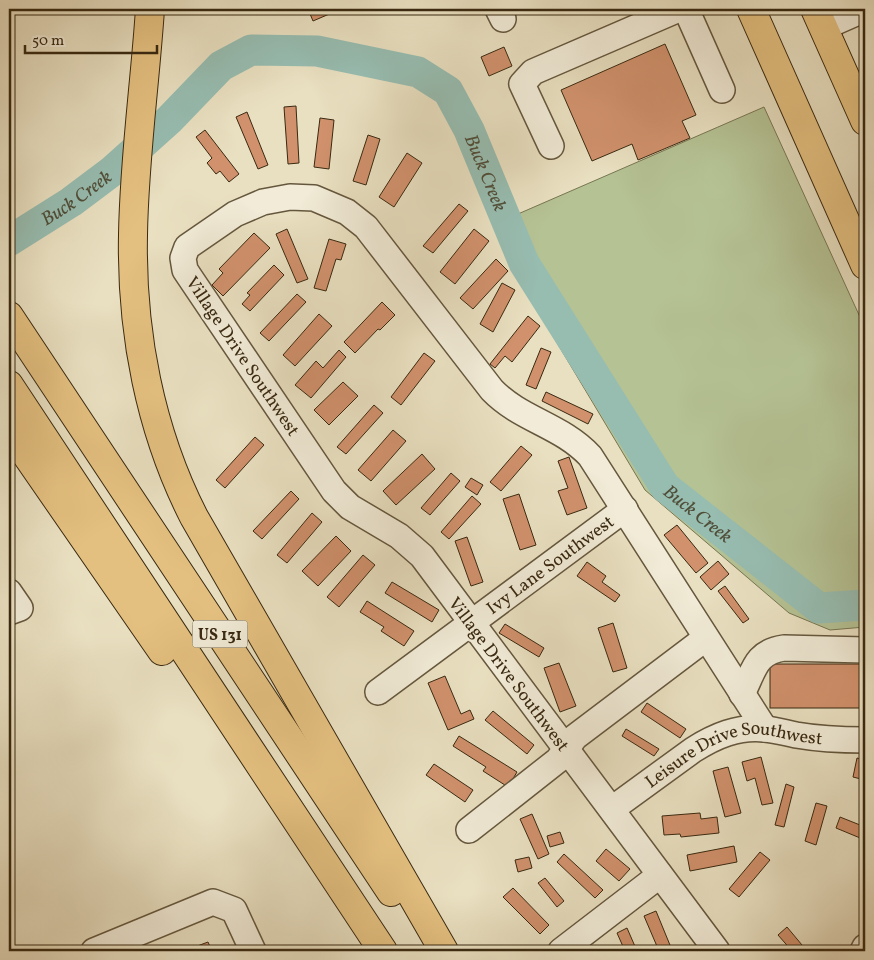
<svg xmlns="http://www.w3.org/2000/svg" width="874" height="960" font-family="Vollkorn,serif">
	<rect width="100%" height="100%" fill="#e9e0c1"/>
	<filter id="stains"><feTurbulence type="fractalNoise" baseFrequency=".004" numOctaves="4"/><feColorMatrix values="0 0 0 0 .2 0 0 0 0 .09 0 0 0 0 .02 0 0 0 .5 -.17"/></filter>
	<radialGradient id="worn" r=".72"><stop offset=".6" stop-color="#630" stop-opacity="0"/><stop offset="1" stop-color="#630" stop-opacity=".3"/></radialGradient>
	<polygon fill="#b5c294" stroke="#777652" points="764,107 865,328 865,627 830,630 789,613 645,490 535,306 495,224"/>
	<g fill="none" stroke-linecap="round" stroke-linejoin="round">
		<path stroke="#97bdb1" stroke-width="31" id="s1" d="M9,241L71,202L111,172L169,120L221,66L251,50L317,51L418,72L448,91L469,130L524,263L665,487L819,608L865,605"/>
	</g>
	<g fill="#d0916c" stroke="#392911">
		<polygon points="308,9 341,9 313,21"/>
		<polygon points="665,44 696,115 682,121 690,138 638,160 632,144 592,161 561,90"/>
		<polygon points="504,47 512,66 489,76 481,57"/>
		<polygon points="296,106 299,163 288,164 284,107"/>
		<polygon points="247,112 268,165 258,169 236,117"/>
		<polygon points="320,118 334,120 329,169 314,167"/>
		<polygon points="205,130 239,174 229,182 220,171 216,174 207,163 212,158 196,137"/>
		<polygon points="368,135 380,139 366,185 353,181"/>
		<polygon points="407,153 422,163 394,207 379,197"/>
		<polygon points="459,204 468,211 433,253 423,246"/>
		<polygon points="287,229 308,279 297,283 276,234"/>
		<polygon points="474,229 489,241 455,284 440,272"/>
		<polygon points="254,233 270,248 223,296 212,285 223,273 219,269"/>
		<polygon points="329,239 346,244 341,260 336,259 326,291 314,288"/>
		<polygon points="496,259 508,271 473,309 460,298"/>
		<polygon points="274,265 284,275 250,311 242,304 250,295 247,293"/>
		<polygon points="502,283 515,290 493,332 480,324"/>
		<polygon points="297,294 306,302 269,341 260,333"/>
		<polygon points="382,302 395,315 380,330 378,329 355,353 344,342"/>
		<polygon points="319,314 332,326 295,366 283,355"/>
		<polygon points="528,316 540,326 512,362 505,356 495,368 490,364"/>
		<polygon points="541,348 551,352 536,389 526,385"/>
		<polygon points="339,350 346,357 311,398 295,385 316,361 323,368"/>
		<polygon points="424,353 435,361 401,405 391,397"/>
		<polygon points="343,382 358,396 329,425 314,410"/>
		<polygon points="546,392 593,414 588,424 542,401"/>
		<polygon points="374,405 383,413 346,454 337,447"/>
		<polygon points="393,430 406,441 371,481 358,470"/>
		<polygon points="255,437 264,445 225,488 216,480"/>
		<polygon points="521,446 532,455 501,491 490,482"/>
		<polygon points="422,454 435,469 396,505 383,491"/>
		<polygon points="569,457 587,508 567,515 558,491 568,488 558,461"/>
		<polygon points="451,473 460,481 430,515 421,508"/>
		<polygon points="471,478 483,485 477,495 465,487"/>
		<polygon points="291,491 299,499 262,539 253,531"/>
		<polygon points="519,494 536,545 520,550 503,499"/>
		<polygon points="472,496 481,504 449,539 441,532"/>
		<polygon points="312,513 322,522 287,563 277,555"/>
		<polygon points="677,525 708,563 696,573 664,535"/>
		<polygon points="336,536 351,551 318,586 302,571"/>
		<polygon points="467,537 483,582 471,586 455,541"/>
		<polygon points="363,555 375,565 339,607 327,597"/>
		<polygon points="718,561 729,574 711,590 700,577"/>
		<polygon points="587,562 606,576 602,582 620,595 615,602 577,576"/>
		<polygon points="392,582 439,610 432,622 385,593"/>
		<polygon points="725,586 749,619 743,623 718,591"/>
		<polygon points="367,601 414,631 404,646 381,631 384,627 360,612"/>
		<polygon points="613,623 627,668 613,672 598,628"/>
		<polygon points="505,624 544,648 539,657 499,633"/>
		<polygon points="559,663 576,706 560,712 544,668"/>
		<rect x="770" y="664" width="95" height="44"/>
		<polygon points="445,676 461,714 470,710 474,719 448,730 428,683"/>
		<polygon points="647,703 686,729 680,738 641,712"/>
		<polygon points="493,711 534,745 527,754 485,720"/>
		<polygon points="626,729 659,749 654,756 622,736"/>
		<polygon points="459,736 517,772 508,787 483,771 486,767 453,746"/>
		<polygon points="761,757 773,803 762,805 755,778 747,781 742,762"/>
		<polygon points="857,758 865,760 865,780 853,777"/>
		<polygon points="434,764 473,790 465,802 426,775"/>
		<polygon points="728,767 741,813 725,817 713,771"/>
		<polygon points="786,784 794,787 784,827 775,825"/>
		<polygon points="816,803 827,806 816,845 805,841"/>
		<polygon points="700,813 701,819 717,817 719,833 681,837 680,834 664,835 662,816"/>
		<polygon points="532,814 549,854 538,859 520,819"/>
		<polygon points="840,817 865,827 865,840 836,828"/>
		<polygon points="560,832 564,843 550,847 547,836"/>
		<polygon points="734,846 737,862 690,871 687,855"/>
		<polygon points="606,849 630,869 619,881 596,861"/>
		<polygon points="760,852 770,860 739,897 729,889"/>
		<polygon points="564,854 603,890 595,898 557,862"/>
		<polygon points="529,857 532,868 518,872 515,860"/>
		<polygon points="545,878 564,901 557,907 538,883"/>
		<polygon points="513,888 549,925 540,934 503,897"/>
		<polygon points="656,911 672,950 669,951 659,951 644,916"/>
		<polygon points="787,927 807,951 792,951 778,935"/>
		<polygon points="627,928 637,951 625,951 617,933"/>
		<polygon points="208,942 212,951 184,951"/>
	</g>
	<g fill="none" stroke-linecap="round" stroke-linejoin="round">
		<defs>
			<g id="minor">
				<polyline points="498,9 503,19"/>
				<polyline points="686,9 722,90"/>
				<polyline points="824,27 865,9"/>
				<polyline points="551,146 522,84 533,72 679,9"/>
				<polyline points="9,592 20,608 9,612"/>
				<path id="s2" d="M378,692L625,509"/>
				<path d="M742,694C754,671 755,652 784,648L865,650"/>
				<path id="s3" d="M612,809L693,750C715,736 738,726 765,729C776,730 786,733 796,735C819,739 842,740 865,740"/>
				<polyline points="469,830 558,760 575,737 706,638"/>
				<polyline points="94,951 213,902 234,910 253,951"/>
				<polyline points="561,951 660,875"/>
				<path d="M717,951L422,556L399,536L350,507L334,491L191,279L185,270L183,258L187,247L235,214L263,202L290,197L314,198L347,212L366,227L492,390C521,420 561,425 590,456L765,729"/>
				<polyline points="863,951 865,947"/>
			</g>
			<g id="major">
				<polyline points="751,9 865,265"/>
				<polyline points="815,9 865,121"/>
			</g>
			<g id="highway">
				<path d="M150,9C145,84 134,160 133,235C131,332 150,431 194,517L444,951"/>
				<polyline points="9,316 391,892"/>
				<polyline points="9,385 383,951"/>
				<polyline points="9,430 162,651"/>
			</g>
		</defs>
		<use href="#minor" stroke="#65573d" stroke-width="28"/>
		<use href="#major" stroke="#392911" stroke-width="30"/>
		<use href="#highway" stroke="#392911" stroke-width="30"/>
		<use href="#minor" stroke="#f1ebd7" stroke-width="25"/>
		<use href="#major" stroke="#e4c080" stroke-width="28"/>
		<use href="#highway" stroke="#e4c080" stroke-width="28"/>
	</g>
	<g text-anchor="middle" stroke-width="5" stroke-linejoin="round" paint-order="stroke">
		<rect fill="#f1ebd7" stroke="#70634c" stroke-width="1" x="192.5" y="620.5" width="55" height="27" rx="4"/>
		<g font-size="16" font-weight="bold" fill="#392911">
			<text x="220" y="640">US 131</text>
		</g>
		<g font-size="18" fill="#392911" stroke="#f1ebd7">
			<text transform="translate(243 356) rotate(56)" y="6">Village Drive Southwest</text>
			<text dy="6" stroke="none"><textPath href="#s2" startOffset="214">Ivy Lane Southwest</textPath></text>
			<text transform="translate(509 674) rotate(53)" y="6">Village Drive Southwest</text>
			<text dy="6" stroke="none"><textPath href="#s3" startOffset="139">Leisure Drive Southwest</textPath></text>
		</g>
		<g font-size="19" font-style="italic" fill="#504e39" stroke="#f1ebd7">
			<text dy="7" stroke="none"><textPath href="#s1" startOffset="605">Buck Creek</textPath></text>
			<text dy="7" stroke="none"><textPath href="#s1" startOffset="80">Buck Creek</textPath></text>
			<text dy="7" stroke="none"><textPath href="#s1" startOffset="1010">Buck Creek</textPath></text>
		</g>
	</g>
	<rect width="874" height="960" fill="none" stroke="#e9e0c1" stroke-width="30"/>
	<rect x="10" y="10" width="854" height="940" fill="none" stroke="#392911" stroke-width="2.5"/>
	<rect x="15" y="15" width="844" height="930" fill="none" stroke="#392911"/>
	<path d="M25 45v8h132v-8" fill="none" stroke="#392911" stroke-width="2.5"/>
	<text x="32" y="45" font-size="15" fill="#392911" stroke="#f1ebd7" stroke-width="4" paint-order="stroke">50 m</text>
	<rect width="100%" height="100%" filter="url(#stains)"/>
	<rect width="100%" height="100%" fill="url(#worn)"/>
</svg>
